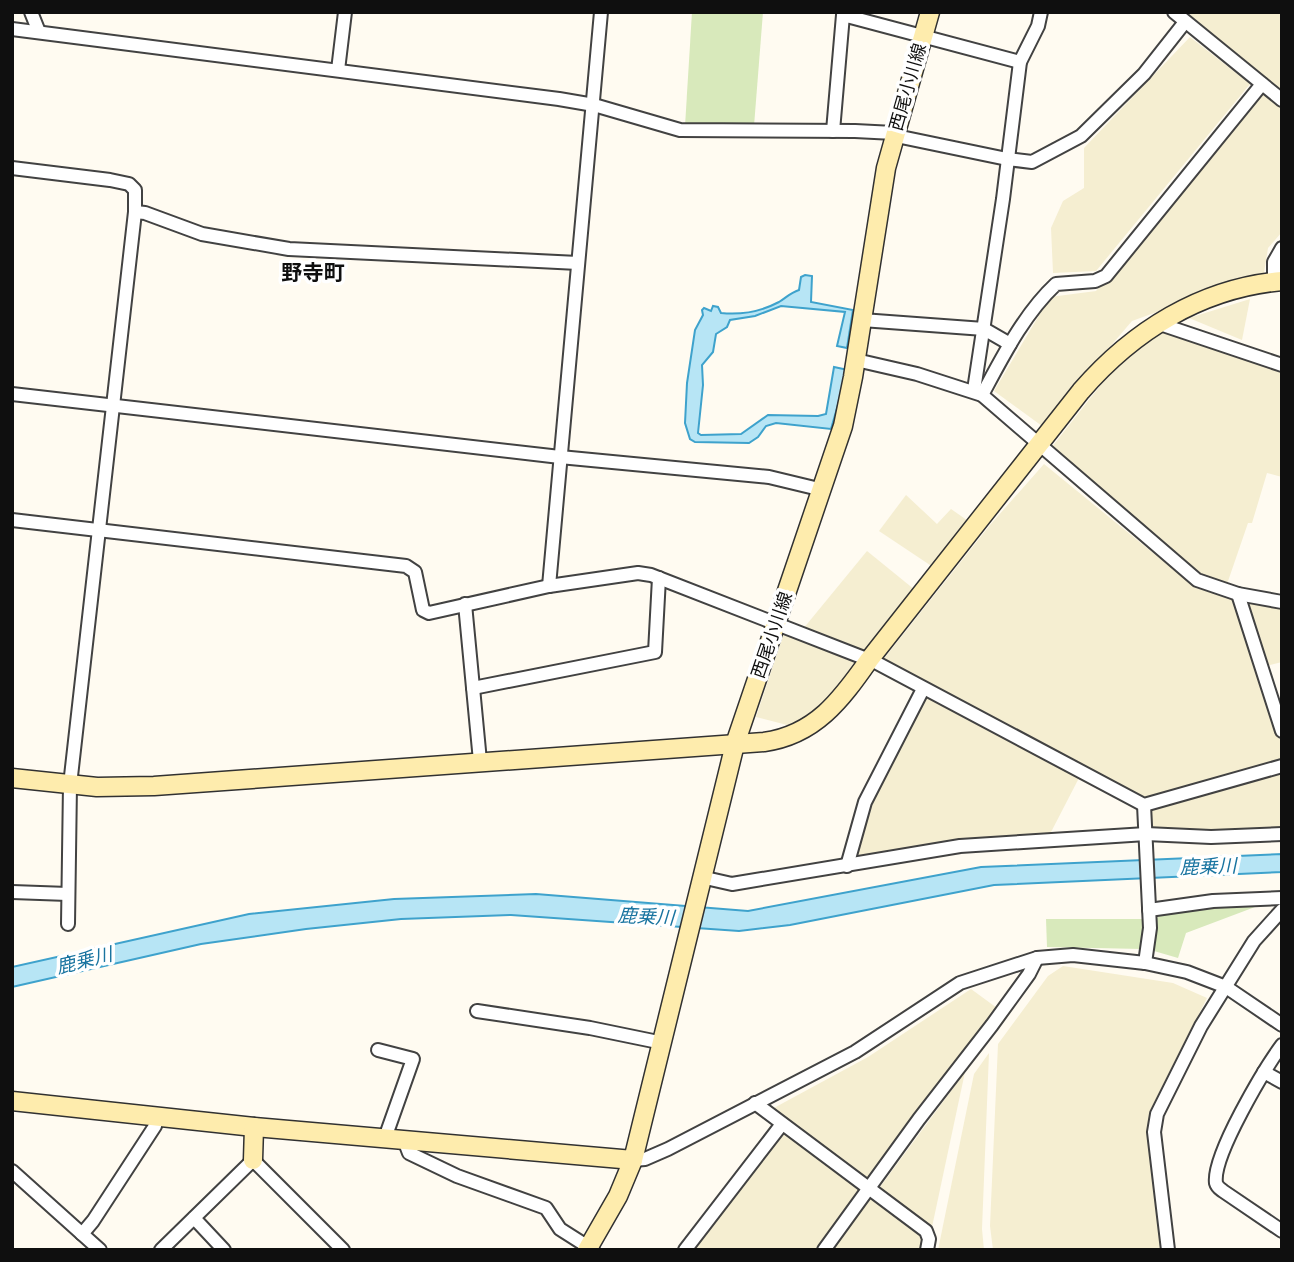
<svg xmlns="http://www.w3.org/2000/svg" width="1294" height="1262" font-family="Merriweather,'Noto Sans JP',serif">
	<rect width="100%" height="100%" fill="#fffbf1"/>
	<g fill="#f5eed1">
		<polygon points="1185,12 1282,12 1282,92"/>
		<polygon points="1190,37 1250,84 1096,271 1053,273 1051,228 1063,201 1084,188 1084,148"/>
		<polygon points="1263,93 1282,107 1282,232 1268,248 1264,273 1132,321 1042,426 994,391 1050,297 1096,291"/>
		<polygon points="1250,299 1242,340 1189,318"/>
		<polygon points="1164,331 1282,370 1282,477 1267,473 1252,523 1248,523 1226,587 1201,576 1051,448 1107,377 1133,353"/>
		<polygon points="1044,464 1196,588 1232,599 1282,746 1282,761 1150,798 1140,797 882,661 990,525"/>
		<polygon points="906,495 937,524 951,509 971,523 933,567 879,531"/>
		<polygon points="867,551 915,590 862,654 803,629"/>
		<polygon points="1250,600 1282,607 1282,662 1266,666 1246,604"/>
		<polygon points="784,633 853,661 855,667 826,703 791,726 756,717"/>
		<polygon points="930,697 1080,776 1049,836 857,858 869,807 923,699"/>
		<polygon points="1282,770 1282,830 1214,833 1156,831 1150,826 1150,811 1155,806"/>
		<polygon points="1063,966 1173,983 1207,998 1155,1102 1148,1125 1162,1250 993,1250 990,1226 998,1044 1048,976"/>
		<polygon points="971,989 997,1008 867,1182 772,1109 868,1057"/>
		<polygon points="989,1053 982,1229 984,1250 938,1250 974,1074"/>
		<polygon points="965,1072 932,1227 880,1187"/>
		<polygon points="782,1128 861,1189 817,1250 692,1250"/>
		<polygon points="871,1196 923,1234 922,1250 830,1250"/>
	</g>
	<g fill="#d8e9bb">
		<polygon points="692,12 763,12 754,126 685,126"/>
		<polygon points="1263,904 1186,933 1178,958 1154,951 1156,920 1160,914 1211,905"/>
		<polygon points="1046,919 1145,919 1142,949 1047,947"/>
	</g>
	<g fill="#b7e5f5" stroke="#3ea2cc" stroke-width="2">
		<path d="M805,275L812,276L811,302L853,310L847,348L837,346L845,312L781,306L755,316L730,320L727,327L716,334L713,352L702,365L703,385L698,433L701,435L741,434L768,415L818,416L826,414L834,367L848,370L831,429L776,423L766,426L758,437L749,443L695,442L690,439L685,423L687,383L695,330L703,315L702,310L704,308L711,311L713,306L718,307L721,313C741,315 760,312 779,302C787,297 790,293 799,290L801,277Z"/>
		<polygon points="1282,854 1282,872 994,885 790,925 739,931 511,915 401,919 306,929 201,944 12,987 12,967 249,914 394,899 536,894 748,911 981,867"/>
	</g>
	<g fill="none" stroke-linecap="round" stroke-linejoin="round">
		<defs>
			<g id="street">
				<polyline points="31,12 39,32"/>
				<polyline points="1174,12 1282,100"/>
				<polyline points="12,29 559,99 594,105 680,130 855,131 894,133 901,137 1007,159 1032,162 1081,136 1144,74 1185,22"/>
				<polyline points="338,70 345,12"/>
				<polyline points="833,131 843,15 1020,62"/>
				<polyline points="12,168 110,180 129,184 135,190 135,212 70,785 68,924"/>
				<polyline points="135,212 145,213 202,234 289,249 578,263"/>
				<polyline points="1274,282 1274,262 1282,248"/>
				<polyline points="862,320 984,329 1010,344"/>
				<polyline points="1157,323 1282,365"/>
				<polyline points="856,360 917,374 982,395 1197,580 1238,594 1282,602"/>
				<polyline points="974,390 1003,199 1020,62 1038,26 1041,12"/>
				<polyline points="12,394 560,457 769,477 823,490"/>
				<path d="M982,395C1003,356 1024,314 1056,284L1095,281L1106,276L1262,84"/>
				<polyline points="12,520 406,566 415,572 423,610 429,613 549,586 638,573 651,575 877,663 1144,805 1282,766"/>
				<polyline points="549,586 601,12"/>
				<polyline points="1238,594 1282,731"/>
				<polyline points="465,604 480,761"/>
				<polyline points="473,688 655,652 659,578"/>
				<polyline points="1144,805 1150,928 1145,963"/>
				<polyline points="847,866 865,802 923,689"/>
				<polyline points="701,877 732,884 960,846 1146,834 1211,837 1282,834"/>
				<polyline points="12,892 68,894"/>
				<polyline points="1149,910 1213,901 1282,898"/>
				<polyline points="477,1011 590,1028 663,1043"/>
				<path d="M1282,1045C1265,1068 1212,1156 1216,1183C1217,1187 1219,1188 1223,1191L1282,1231"/>
				<polyline points="378,1050 413,1059 385,1138"/>
				<polyline points="1264,1072 1282,1082"/>
				<polyline points="755,1103 926,1231 929,1239 927,1250"/>
				<polyline points="404,1140 409,1153 457,1176 546,1208 560,1229 593,1250"/>
				<polyline points="633,1160 645,1159 668,1149 855,1052 960,983 1037,958 1073,955 1145,963 1187,972 1226,987 1282,1025"/>
				<polyline points="12,1171 100,1250"/>
				<polyline points="194,1218 224,1250"/>
				<polyline points="82,1234 93,1221 155,1126 157,1117"/>
				<polyline points="161,1250 253,1160 343,1250"/>
				<polyline points="685,1250 782,1124"/>
				<polyline points="824,1250 919,1119 992,1025 1029,974 1037,958"/>
				<polyline points="1168,1250 1154,1132 1157,1114 1201,1026 1254,941 1282,910"/>
			</g>
			<g id="secondary">
				<path d="M12,778L97,787L154,786L764,742C815,735 841,700 869,660L1081,391C1133,331 1201,288 1282,281"/>
				<polyline points="12,1101 254,1127 633,1160"/>
				<polyline points="253,1160 254,1127"/>
				<polyline points="587,1250 618,1196 633,1160 735,744 843,426 853,377 886,168 930,12"/>
			</g>
		</defs>
		<use href="#street" stroke="#424242" stroke-width="16"/>
		<use href="#secondary" stroke="#313131" stroke-width="21"/>
		<use href="#street" stroke="#fff" stroke-width="12"/>
		<use href="#secondary" stroke="#feecad" stroke-width="18"/>
	</g>
	<g text-anchor="middle" stroke-width="7" stroke-linejoin="round" paint-order="stroke">
		<g font-size="18" fill="#0f0f0f" stroke="#fff">
			<text transform="translate(908 87) rotate(-74)" y="6">西尾小川線</text>
			<text transform="translate(772 635) rotate(-71)" y="6">西尾小川線</text>
		</g>
		<g font-size="19" font-style="italic" fill="#1974a0" stroke="#fff">
			<text transform="translate(1208 866) rotate(-2)" y="7">鹿乗川</text>
			<text transform="translate(646 916) rotate(3)" y="7">鹿乗川</text>
			<text transform="translate(84 960) rotate(-14)" y="7">鹿乗川</text>
		</g>
		<g font-size="21" font-weight="bold" fill="#0f0f0f" stroke="#fff">
			<text x="313" y="280">野寺町</text>
		</g>
	</g>
	<rect width="1294" height="1262" fill="none" stroke="#0f0f0f" stroke-width="28"/>
</svg>
